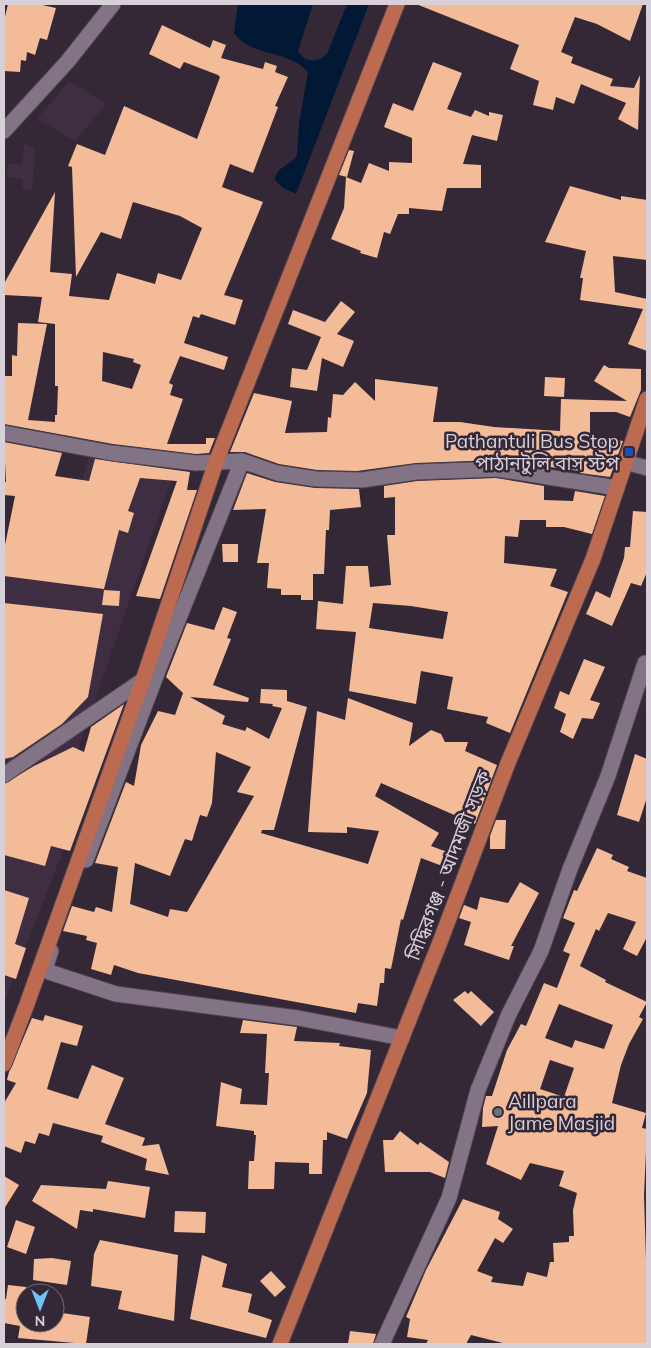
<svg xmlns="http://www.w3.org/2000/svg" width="651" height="1348" font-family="Mulish,'Noto Sans Bengali',sans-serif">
	<rect width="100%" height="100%" fill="#342837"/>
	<g fill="#3f2e42">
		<polygon points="69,81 106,104 75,141 37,119"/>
		<polygon points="24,144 35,148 32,191 22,188 23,180 6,176 8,164 22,165"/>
		<polygon points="89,457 174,471 75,758 94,771 4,1003 4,543 63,541"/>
	</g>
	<path fill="#021936" d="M238,4H313L298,51C305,63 317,63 327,54L347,4H369L296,194L283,188L275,180C276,166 291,166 297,155L299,123L308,72C290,50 250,57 234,33Z"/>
	<g fill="#f3bb98" fill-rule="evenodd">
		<polygon points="8,4 38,4 56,8 47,40 40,38 35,55 27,52 26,61 21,60 20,72 4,71 4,21"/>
		<polygon points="416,4 643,4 630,41 597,24 575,17 561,52 573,57 571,63 613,79 610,86 634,88 640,75 638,130 618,119 626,103 581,84 574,104 556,97 553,110 533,105 539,81 510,69 519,45"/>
		<path d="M162,25L210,48L213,40L226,45L221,58L263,69L265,62L277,66L275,72L288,77L275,106L278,107L253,173L230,164L222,187L263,202L224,295L243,300L235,325L201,314L199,318L193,316L184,343L228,357L224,370L180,356L169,383L173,385L170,395L183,399L167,444H206V438H215L209,453L196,454L113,444L4,424V376H12V355L17,356L18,323L47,324L28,420L55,422V415H57L58,386H55V324L38,322L42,297L4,295L5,282L55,192L50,272L72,274L69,296L109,300L117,273L155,284L158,273L181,280L202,228L180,216L133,202L121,239L101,232L76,277L72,167L68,166L77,144L105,155L124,106L197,139L220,77L218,75L184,62L180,69L149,54ZM103,352L134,359L133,362L141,365L132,389L102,381Z"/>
		<polygon points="433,62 462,73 447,109 471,117 475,110 489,116 489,112 503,115 497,141 472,135 463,164 481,165 481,188 447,188 442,211 409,208 409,214 398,214 390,234 384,232 377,258 360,253 361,251 331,239 344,208 346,177 361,183 369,163 389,171 389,162 412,163 412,138 384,127 393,103 413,111"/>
		<polygon points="349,150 354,151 347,177 339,175"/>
		<polygon points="570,186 621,200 621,196 647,200 647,260 613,256 615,292 647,299 647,351 628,344 643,309 580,300 583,278 580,278 586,251 545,242"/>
		<polygon points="341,301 355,312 337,334 354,341 343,367 322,358 317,391 290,387 292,368 307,370 321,337 288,324 293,310 325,322"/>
		<polygon points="604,365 609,368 641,369 641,390 630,417 616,412 590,412 590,436 623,441 610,477 580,473 580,471 497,460 416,463 357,471 317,470 279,464 245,452 230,452 254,393 292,401 285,433 327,432 328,417 331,418 333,394 343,395 355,382 375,401 375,379 438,387 433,422 460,422 494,427 560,431 561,399 627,401 594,381"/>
		<polygon points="545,377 565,378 564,397 544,396"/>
		<polygon points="4,442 62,453 55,476 89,481 95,459 190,472 187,490 197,490 160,599 136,596 177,481 140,478 128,511 134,513 128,533 119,530 104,589 4,576 4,550 15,496 4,495 4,482 6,482"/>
		<polygon points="247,473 275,482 315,488 359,489 361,507 330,510 329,530 326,530 324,574 313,574 313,600 301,600 301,595 281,595 281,589 267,588 269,563 257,563 266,509 233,510"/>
		<path d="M496,478L544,486V500L573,501L575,491L605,496L592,534L564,527H546V520H520L518,537L505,536L504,563L557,569L550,586L568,592L510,733L486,723L488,717L447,709L453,677L421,671L416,704L349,691L356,632L316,629L318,601L343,604L346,566H368L370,587L391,585L387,535H395V497L384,498V486L417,481ZM373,603L411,606L448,612L443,639L369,628Z"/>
		<polygon points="633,511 647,512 647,572 641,586 631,583 612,626 586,614 596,591 610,598 624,558 625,547 630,547"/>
		<polygon points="222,544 238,544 238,562 223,562"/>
		<polygon points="104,590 120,591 119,606 102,605"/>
		<polygon points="4,603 103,614 88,697 62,724 13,757 4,759"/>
		<path d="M223,607L237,612L227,638L231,639L213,685L249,698L248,702L190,697L225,716L222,724L245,731L247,727L269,739L282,708L272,706L273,704L260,703L261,689L287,690V701L307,707L274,830H262L261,833L368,864L379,831L347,827V833L308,832L317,711L345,720L348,698L413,723L409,746L431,730L441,734L445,742H468L465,751L497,765L475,824L381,783L375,796L439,833L431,846L450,853L445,867L421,858L403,920L401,919L391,969L385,968L384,983H380L377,1006L358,1003L356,1013L138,973L114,965L111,975L91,969L97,943L86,940L87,936L63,931L72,906L94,912L96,907L112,912L118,867L95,863L126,782L134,786L141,745L158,711L175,715L183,693L166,677L187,623L214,630ZM216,752L251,767L237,792L254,796L187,912L170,909L168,917L130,904L135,863L170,876L185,839L192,841L200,815L207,817L212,803Z"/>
		<polygon points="584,659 605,667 590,700 600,703 593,719 582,718 573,739 560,732 566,714 554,708 560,691 569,695"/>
		<polygon points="124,704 70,851 51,846 45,866 4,855 4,784 34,766 73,747 84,752 91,727"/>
		<polygon points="635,754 647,759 647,797 639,822 617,815"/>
		<polygon points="496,820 506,820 505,849 490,849 490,836"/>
		<path d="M597,848L613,855L611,859L629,867L627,871L647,878V937L637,956L623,949L636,922L608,913L599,931L596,929L580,966L606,980L605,982L647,1002L639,1017L643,1019L629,1044L621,1065L612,1103L646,1113L642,1128L647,1129L644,1195L647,1293L646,1344H507L471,1335L466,1344H426L428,1340L407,1337L410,1319L406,1317L426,1270L463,1199L500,1212L498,1219L513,1229L503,1243L495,1238L477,1271L493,1277L491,1282L523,1286L527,1272L547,1277L550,1262H554L553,1243L569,1242V1236H574L573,1210L577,1193L559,1186L564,1171L530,1163L521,1180L486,1164L498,1126L482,1127L483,1108L486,1096H492L507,1050L521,1024L526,1026L544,983L557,988L570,954L563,951L575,923L563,918L574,890L577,891ZM559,1004L613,1025L604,1049L575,1040L572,1048L545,1038ZM550,1060L574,1068L564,1097L540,1089Z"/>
		<polygon points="520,882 539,893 511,946 514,946 509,960 464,945 471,922 459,918 464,905 477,910 480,897 508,903"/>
		<polygon points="4,890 29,898 15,944 26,948 16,979 4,975"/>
		<polygon points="465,991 468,994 471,991 494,1012 481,1026 453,1000"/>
		<polygon points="45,1015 83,1026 77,1046 61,1042 47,1089 78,1099 92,1065 124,1078 105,1124 145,1138 142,1146 159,1144 169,1175 145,1170 147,1159 101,1142 103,1136 53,1123 49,1136 39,1133 35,1144 25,1141 21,1153 4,1146 4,1103 16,1083 7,1080 9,1072 32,1018 43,1021"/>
		<polygon points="243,1020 297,1027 294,1041 340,1043 339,1046 371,1050 367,1093 347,1139 327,1132 327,1140 323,1140 322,1174 309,1174 309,1163 275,1162 274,1189 248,1189 249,1161 254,1161 256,1135 254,1135 254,1131 216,1126 221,1082 242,1089 240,1104 267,1105 269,1073 265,1073 267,1034 240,1033"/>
		<polygon points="400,1131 418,1145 420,1142 449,1162 445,1178 430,1172 385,1172 383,1140 393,1140"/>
		<polygon points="4,1176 19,1185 4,1209"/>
		<polygon points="108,1181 150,1187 145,1218 93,1209 93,1212 80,1210 77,1229 32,1201 41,1185 106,1189"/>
		<polygon points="175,1211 206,1212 205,1233 174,1232"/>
		<polygon points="16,1220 35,1227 26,1254 7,1247"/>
		<polygon points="100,1240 178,1255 174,1321 118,1309 122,1291 91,1286 94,1254"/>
		<polygon points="202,1255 227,1264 222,1287 252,1294 248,1312 272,1320 266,1338 190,1319"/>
		<polygon points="52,1258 71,1261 67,1285 33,1280 34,1259"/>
		<polygon points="271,1271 286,1287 275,1297 260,1281"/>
		<polygon points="8,1285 26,1287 25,1323 55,1323 55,1312 90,1317 86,1344 18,1338 20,1326 4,1323 4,1299 6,1299"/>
		<polygon points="350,1331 376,1334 373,1344 348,1344"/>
	</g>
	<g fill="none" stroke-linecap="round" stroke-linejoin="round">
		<defs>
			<g id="street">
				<polyline points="4,131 68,61 113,4"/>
				<polyline points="4,433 112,453 196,463 242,461 277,473 316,479 362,480 416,472 497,469 617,488"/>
				<polyline points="625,462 647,468"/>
				<polyline points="4,775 143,680"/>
				<polyline points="86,860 161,663 242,461"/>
				<polyline points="51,951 46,966 49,972 116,994 298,1018 402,1038"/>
				<polyline points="382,1344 449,1198 478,1090 509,1014 541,951 570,869 608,776 645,663"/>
			</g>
			<g id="primary">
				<polyline points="4,1064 27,1004 143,680 216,462 397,4"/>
				<polyline points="280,1344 440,942 508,763 593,559 647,399"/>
			</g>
		</defs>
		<use href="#street" stroke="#4d434f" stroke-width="17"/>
		<use href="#primary" stroke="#4d434f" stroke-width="17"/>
		<use href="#street" stroke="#827485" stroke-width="15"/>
		<use href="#primary" stroke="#bc6a50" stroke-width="15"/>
	</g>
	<rect fill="#1a4fb4" stroke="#342837" stroke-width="2" x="624" y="447" width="10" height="10" rx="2.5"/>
	<circle fill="#6b7280" stroke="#342837" stroke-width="2" cx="498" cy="1112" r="5"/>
	<g text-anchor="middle" stroke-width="5" stroke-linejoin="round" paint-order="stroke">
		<g font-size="19" fill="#d7d0d9" stroke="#342837" text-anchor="end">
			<text x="619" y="448">Pathantuli Bus Stop<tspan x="619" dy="22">পাঠানটুলি বাস স্টপ</tspan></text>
			<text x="508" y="1108" text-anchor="start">Aillpara<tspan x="508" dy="22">Jame Masjid</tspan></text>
		</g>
		<g font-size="19" fill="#d7d0d9" stroke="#342837">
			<text transform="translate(448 865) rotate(-69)" y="7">সিদ্ধিরগঞ্জ - আদমজী সড়ক</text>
		</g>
	</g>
	<rect width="651" height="1348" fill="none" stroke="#d7d0d9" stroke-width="10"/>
	<g transform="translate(40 1308) rotate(180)"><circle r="24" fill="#342837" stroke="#756b78"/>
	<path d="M0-4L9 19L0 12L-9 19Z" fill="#72c1f5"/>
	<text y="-8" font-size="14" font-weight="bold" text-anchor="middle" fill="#d7d0d9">N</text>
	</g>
</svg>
